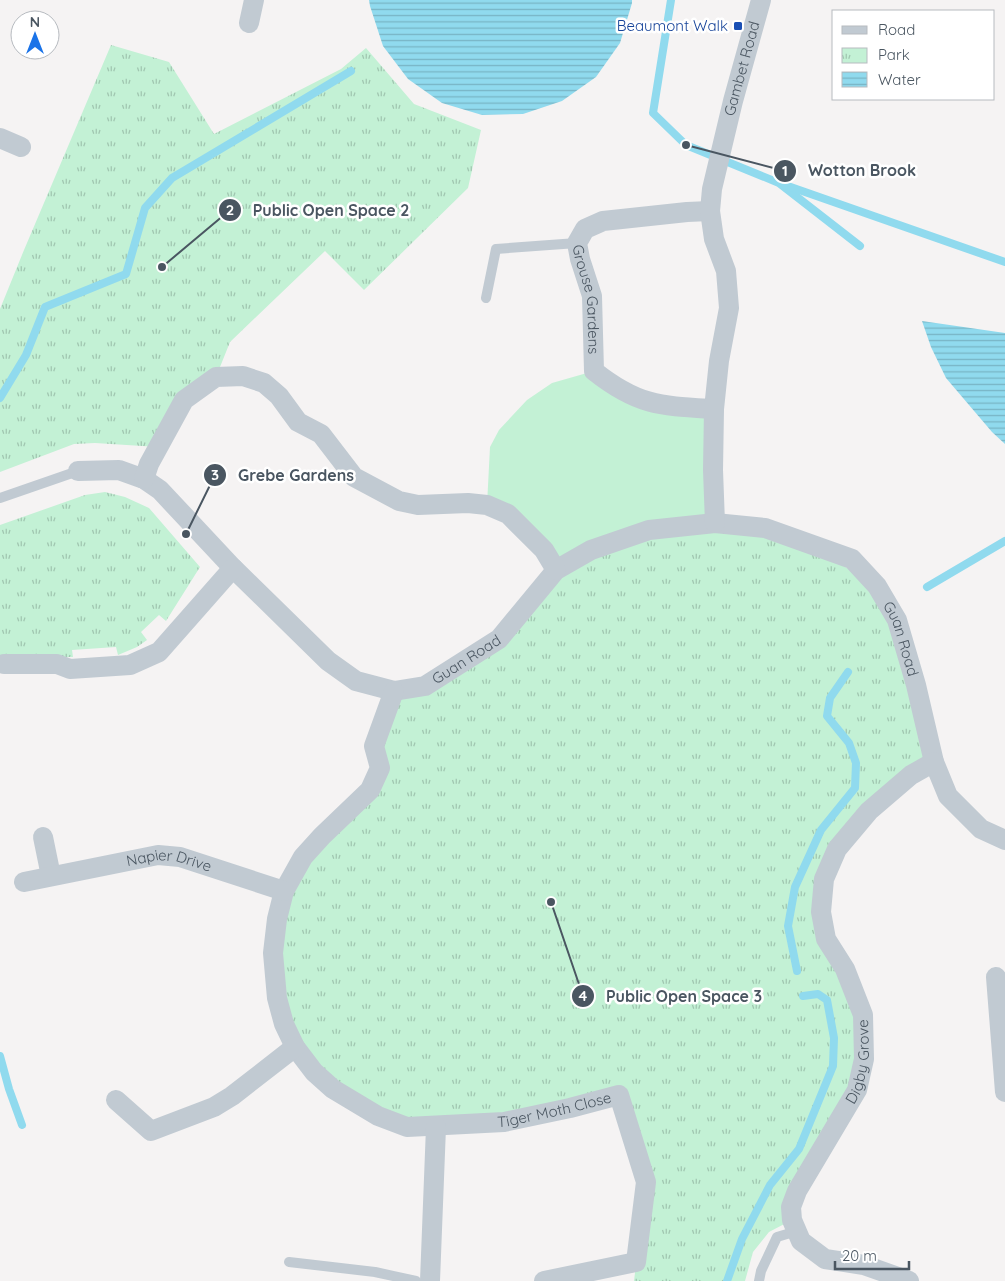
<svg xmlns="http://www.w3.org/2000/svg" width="1005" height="1281" font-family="Quicksand,sans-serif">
	<defs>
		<pattern id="park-tufts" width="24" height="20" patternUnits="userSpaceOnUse" patternTransform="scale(1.25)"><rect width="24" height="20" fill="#c3f1d5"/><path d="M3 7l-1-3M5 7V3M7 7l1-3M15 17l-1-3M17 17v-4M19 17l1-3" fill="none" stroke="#a0c6b0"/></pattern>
		<pattern id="water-rules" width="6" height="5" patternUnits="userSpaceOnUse" patternTransform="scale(1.25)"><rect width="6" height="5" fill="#90daee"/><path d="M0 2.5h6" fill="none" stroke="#78b4c4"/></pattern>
	</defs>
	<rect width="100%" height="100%" fill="#f5f3f3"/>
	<polygon fill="#c3f1d5" points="594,371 614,387 714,409 715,523 556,570 487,505 490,447 499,430 527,400 552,383"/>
	<g fill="url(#park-tufts)">
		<polygon points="111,45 169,62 214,134 341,69 366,48 414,104 481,130 468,188 364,290 325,251 230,342 216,377 184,400 158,447 95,443 74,444 0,472 0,309 24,250"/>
		<polygon points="105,492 125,497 149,508 200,567 166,621 159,615 141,632 147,640 137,647 118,655 116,647 72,650 73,657 0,657 0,525 85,495"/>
		<polygon points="715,523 802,541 877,586 934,762 837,849 821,912 845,969 864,1059 792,1220 769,1232 753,1252 745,1281 634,1281 646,1182 619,1095 407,1127 314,1072 277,998 284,891 370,790 394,691 498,639 591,550"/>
	</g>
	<g fill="url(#water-rules)">
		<polygon points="369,0 632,0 632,3 620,43 596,77 562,101 523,114 482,115 442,103 408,79 383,46 370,6"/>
		<polygon points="922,321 1005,333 1005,444 992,432 946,378 931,347"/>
	</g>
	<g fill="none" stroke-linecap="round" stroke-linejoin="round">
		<g stroke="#90daee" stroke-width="8">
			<polyline points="671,0 653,113 686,145 779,183 860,246"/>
			<polyline points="785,185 1005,262"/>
			<polyline points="0,398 26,355 45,307 126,274 145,208 172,178 351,71"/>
			<polyline points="927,587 1005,541"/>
			<polyline points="797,971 788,926 795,887 821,830 855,788 856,763 849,743 827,716 830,698 848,672"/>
			<polyline points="0,1056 9,1089 22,1125"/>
			<polyline points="727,1281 742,1239 770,1185 799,1149 833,1066 834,1038 827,1000 818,994 803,996"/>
		</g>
		<g stroke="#c1cad2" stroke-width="10">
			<polyline points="486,298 496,249 577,243"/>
			<polyline points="0,498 78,471"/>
			<polyline points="289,1262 375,1272 416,1281"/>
			<polyline points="759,1281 761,1271 777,1237 797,1231"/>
		</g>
		<g stroke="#c1cad2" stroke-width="20">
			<polyline points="249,23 254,0"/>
			<polyline points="0,138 21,147"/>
			<path id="s1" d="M710,211L687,212L603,221L585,229L577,243L580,259L592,296L594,371C638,406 661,406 714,409"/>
			<path id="s2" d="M78,471L119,470L144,479L160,490L233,568L328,661L356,681L394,691L425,686L499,639L556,570L591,550L649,530L715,523L765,528L852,559L877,586L897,620L916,685L934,762L948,796L981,829L1005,840"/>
			<polyline points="144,479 149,464 184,400 216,377 243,376 264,383 279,396 298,422 321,434 354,477 399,501 418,505 468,503 487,505 508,514 544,550 556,570"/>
			<path id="s3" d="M715,523L713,470L714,409L719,361L729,308L726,271L714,239L710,211L712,189L733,101L761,0"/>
			<polyline points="4,664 57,664 70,669 130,665 159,652 233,568"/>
			<path id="s4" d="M394,691L374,746L380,768L370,790L322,836L303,857L284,891L277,919L273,953L277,998L284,1024L295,1047L314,1072L333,1089L378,1116L407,1127L504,1122L570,1108L619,1095L646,1182L636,1262L544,1281"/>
			<polyline points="43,837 51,876"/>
			<path id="s5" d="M24,882L158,855L180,857L284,891"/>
			<polyline points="996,977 1005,1092"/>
			<polyline points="116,1100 151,1131 214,1107 232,1096 295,1047"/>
			<polyline points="430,1281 436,1127"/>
			<path id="s6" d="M909,1281L864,1265L825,1259L801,1241L792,1220L791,1207L797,1191L857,1090L864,1059L863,1015L845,969L826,939L821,912L824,879L837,849L869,811L911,775L934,762"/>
		</g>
	</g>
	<rect fill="#1a4fb4" stroke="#fff" stroke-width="2" x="733" y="21" width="10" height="10" rx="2.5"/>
	<g text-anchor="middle" stroke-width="5" stroke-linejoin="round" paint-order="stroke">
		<g font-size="15" fill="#164399" stroke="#fff" text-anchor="end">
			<text x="728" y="31">Beaumont Walk</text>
		</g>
		<g font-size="15" fill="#4a5661" stroke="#fff">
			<text dy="5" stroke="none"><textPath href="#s3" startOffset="462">Gambet Road</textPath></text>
			<text dy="5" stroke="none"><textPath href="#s1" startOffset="201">Grouse Gardens</textPath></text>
			<text dy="5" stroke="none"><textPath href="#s2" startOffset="1015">Guan Road</textPath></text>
			<text dy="5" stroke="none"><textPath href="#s2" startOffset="481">Guan Road</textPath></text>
			<text dy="5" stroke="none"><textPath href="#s5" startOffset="148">Napier Drive</textPath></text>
			<text dy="5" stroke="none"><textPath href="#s6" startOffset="316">Digby Grove</textPath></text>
			<text dy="5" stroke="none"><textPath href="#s4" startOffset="689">Tiger Moth Close</textPath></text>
		</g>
	</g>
	<path fill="none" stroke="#4a5661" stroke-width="2" d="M686 145L785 171M162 267L230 210M186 534L215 475M551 902L583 996"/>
	<g fill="#4a5661" stroke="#fff" stroke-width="2">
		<circle cx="686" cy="145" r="5"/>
		<circle cx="162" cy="267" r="5"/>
		<circle cx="186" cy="534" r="5"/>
		<circle cx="551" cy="902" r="5"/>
		<circle cx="785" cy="171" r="12"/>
		<circle cx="230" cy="210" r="12"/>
		<circle cx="215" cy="475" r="12"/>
		<circle cx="583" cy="996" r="12"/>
	</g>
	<g font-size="15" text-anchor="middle" font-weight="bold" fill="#fff">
		<text x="785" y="176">1</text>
		<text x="230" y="215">2</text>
		<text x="215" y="480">3</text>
		<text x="583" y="1001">4</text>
	</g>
	<g font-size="16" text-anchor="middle" font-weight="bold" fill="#4a5661" stroke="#fff" stroke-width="5" stroke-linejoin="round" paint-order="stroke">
		<text x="862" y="176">Wotton Brook</text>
		<text x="331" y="216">Public Open Space 2</text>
		<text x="296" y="481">Grebe Gardens</text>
		<text x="684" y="1002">Public Open Space 3</text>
	</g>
	<rect x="832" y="10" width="162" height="90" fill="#ffffff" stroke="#b7bbc0"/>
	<rect x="842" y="26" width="25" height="8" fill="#c1cad2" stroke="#b7bbc0"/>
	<text x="878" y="35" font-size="15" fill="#4a5661">Road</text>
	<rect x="842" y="48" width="25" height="15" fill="url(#park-tufts)" stroke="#b7bbc0"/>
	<text x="878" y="60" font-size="15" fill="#4a5661">Park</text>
	<rect x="842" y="72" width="25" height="15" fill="url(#water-rules)" stroke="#b7bbc0"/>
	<text x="878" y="85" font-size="15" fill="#4a5661">Water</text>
	<g transform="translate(35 35)"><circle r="24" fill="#ffffff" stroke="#b7bbc0"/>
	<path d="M0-4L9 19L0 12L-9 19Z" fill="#1a73e8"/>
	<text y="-8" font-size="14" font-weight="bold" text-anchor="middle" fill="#4a5661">N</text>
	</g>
	<path d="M835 1261v8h74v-8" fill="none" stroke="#4a5661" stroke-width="2.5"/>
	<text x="842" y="1261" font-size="15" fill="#4a5661" stroke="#ffffff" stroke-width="4" paint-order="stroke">20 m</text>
</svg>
